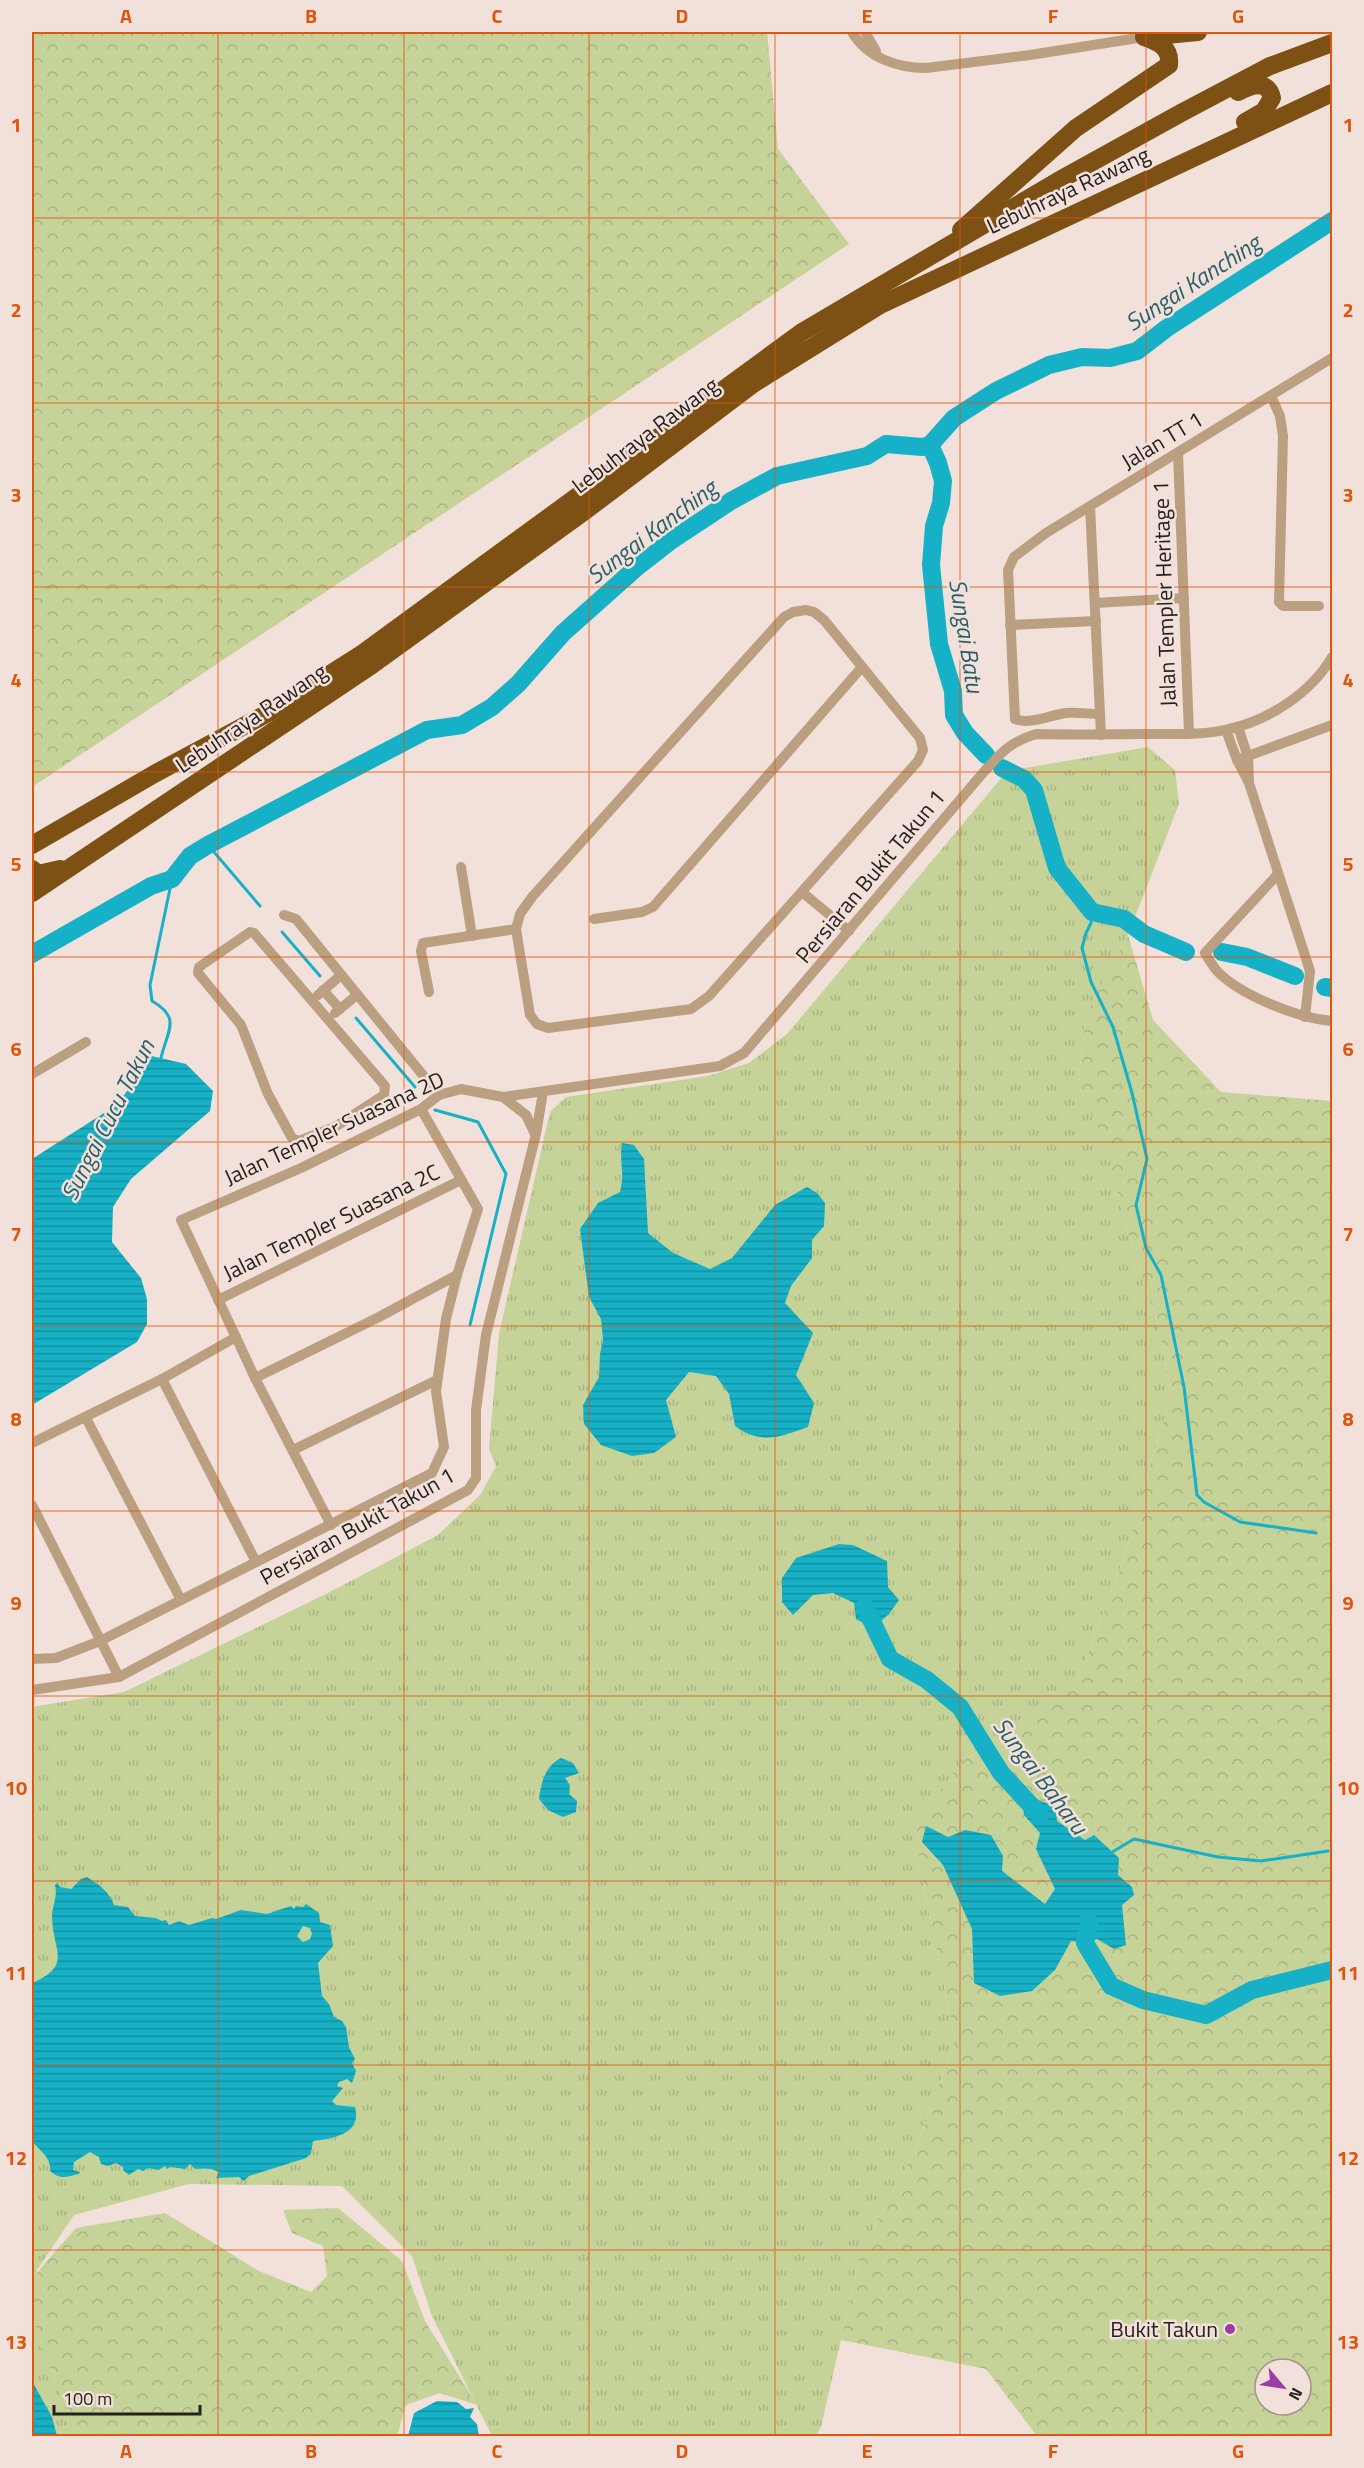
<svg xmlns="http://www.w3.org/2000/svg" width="1364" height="2468" font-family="'Titillium Web',sans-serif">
	<defs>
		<pattern id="grass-tufts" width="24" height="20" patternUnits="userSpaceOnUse" patternTransform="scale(1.5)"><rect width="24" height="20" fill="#c5d298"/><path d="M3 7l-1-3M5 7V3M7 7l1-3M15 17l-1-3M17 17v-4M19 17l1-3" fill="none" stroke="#a9b483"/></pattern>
		<pattern id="forest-crowns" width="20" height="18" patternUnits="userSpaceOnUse" patternTransform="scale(1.5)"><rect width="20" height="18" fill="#c5d298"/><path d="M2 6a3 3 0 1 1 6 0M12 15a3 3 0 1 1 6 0" fill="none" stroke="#a9b483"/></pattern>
		<pattern id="water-rules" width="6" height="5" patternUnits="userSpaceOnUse" patternTransform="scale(1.5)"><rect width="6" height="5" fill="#16b1c6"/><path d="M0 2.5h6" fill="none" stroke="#1490a0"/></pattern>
	</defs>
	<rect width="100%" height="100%" fill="#f2e1da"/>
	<polygon fill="url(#grass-tufts)" points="1148,747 1175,770 1179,804 1128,935 1086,1015 1078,1085 1105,1143 1131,1243 1159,1327 1171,1394 1124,1558 1079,1677 961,1763 923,1882 955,2040 915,2151 861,2252 821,2427 816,2436 492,2436 432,2316 412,2256 342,2186 189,2184 74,2215 37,2270 47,2344 84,2436 32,2436 32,1707 124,1692 328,1593 438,1535 481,1494 496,1466 489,1449 499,1334 550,1112 566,1097 708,1076 749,1063 787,1034 1007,771"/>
	<g fill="url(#forest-crowns)" fill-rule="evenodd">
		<polygon points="32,32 767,32 778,149 849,244 32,787"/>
		<path d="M1128,935L1153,1020L1221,1092L1332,1101V2436H1037L986,2369L841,2340L861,2252L915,2151L955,2040L923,1882L915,1830L934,1799L961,1763L1079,1677L1124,1558L1171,1394L1159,1327L1131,1243L1105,1144L1078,1085L1086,1015ZM1265,2369H1301V2405H1265Z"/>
		<path d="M338,2208L402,2261L425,2321L477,2405L440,2393L406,2405L397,2436H77C66,2408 21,2308 32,2282C36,2271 67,2239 76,2228L165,2213L259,2271L311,2292L327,2276L323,2246L292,2233L283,2210Z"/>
	</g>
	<g fill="url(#water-rules)" fill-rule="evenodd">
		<polygon points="139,1053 186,1064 213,1091 210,1111 131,1179 113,1207 112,1242 141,1278 147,1299 147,1324 137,1342 32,1405 32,1159 115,1106 128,1090"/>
		<path d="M622,1143L634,1145L644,1159L648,1233L673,1253L710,1269L732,1258L775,1205L807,1187L817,1193L825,1203L824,1226L812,1240V1258L791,1286L785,1303L813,1333L796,1375L814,1403L808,1427C780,1437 761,1445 735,1426L729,1394L716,1376L689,1372L666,1400L676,1437L654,1453L632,1456L601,1445L584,1424L583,1405L599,1377L600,1354L603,1340L601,1319L589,1297L580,1229L598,1203L620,1192C625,1171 619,1162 622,1143Z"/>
		<polygon points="839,1544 853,1545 887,1561 888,1587 899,1600 889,1614 873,1628 856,1619 854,1603 833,1593 813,1595 793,1615 782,1602 782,1578 796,1558"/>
		<path d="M561,1758L573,1763L579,1773L565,1778L570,1785L569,1794L577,1801L576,1812L563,1817L548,1810L539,1799C541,1782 546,1765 561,1758Z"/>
		<polygon points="1030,1797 1056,1807 1057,1821 1085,1840 1094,1835 1119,1858 1118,1875 1132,1887 1134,1895 1122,1905 1126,1945 1114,1949 1097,1939 1085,1943 1071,1941 1055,1970 1032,1991 1000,1996 974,1983 972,1929 943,1865 922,1842 926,1826 948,1837 965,1830 991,1835 1003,1856 1002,1871 1045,1904 1055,1889 1036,1849 1040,1833 1024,1815 1022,1798"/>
		<path d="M87,1877C98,1884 110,1892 114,1905L128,1907L135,1916L156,1918L162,1921L166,1920L169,1925L179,1921L189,1925L212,1918L216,1919L241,1910L267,1914L291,1906L294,1909L296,1906L303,1907L306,1904L319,1913L320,1922L330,1925L333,1946L318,1963L322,1996L329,2004L334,2017L342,2021L346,2027L349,2047L355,2059L352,2063L356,2071L352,2083L347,2079L339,2082L337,2086L343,2088L332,2101L336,2105L355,2107C362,2134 334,2138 313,2141L311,2153L306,2158L249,2176L244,2181L239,2177L216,2178L219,2172C212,2168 203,2168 195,2169L190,2164L185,2169L170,2167L167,2169L165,2166L159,2170L148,2168L143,2171L138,2169L129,2175L123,2170V2167L116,2163L108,2166L101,2164L99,2157L90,2152L74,2162L73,2170L80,2172L79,2174C66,2177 61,2180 50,2171C52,2158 39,2150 32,2141V1983C73,1965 53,1952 52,1917C52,1906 58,1896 55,1885L57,1883L60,1887L71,1889L81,1879ZM303,1926L310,1928L312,1934L310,1939L303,1942L297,1936Z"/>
		<polygon points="32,2381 52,2417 57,2436 32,2436"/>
		<polygon points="437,2401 457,2402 466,2409 474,2408 470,2417 477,2424 479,2436 408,2436 414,2413"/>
	</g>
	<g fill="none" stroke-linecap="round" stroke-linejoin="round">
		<g stroke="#16b1c6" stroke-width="3">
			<polyline points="208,845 260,906"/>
			<polyline points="1092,912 1091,923 1086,933 1082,948 1091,982 1113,1027 1132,1093 1147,1159 1136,1205 1146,1248 1161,1275 1184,1387 1197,1495 1204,1502 1240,1522 1316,1533"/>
			<polyline points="282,932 320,976"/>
			<polyline points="356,1018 415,1087"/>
			<path d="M161,1058C167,1031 182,1018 152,1001L150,985L172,879"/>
			<polyline points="435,1110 478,1122 506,1174 470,1325"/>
			<polyline points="1109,1854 1134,1839 1218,1857 1261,1861 1328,1851"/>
		</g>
		<g stroke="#16b1c6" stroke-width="18">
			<polyline points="930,445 938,463 943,481 941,503 934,526 931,565 939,644 953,691 954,715 965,733 986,755"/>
			<polyline points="1002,768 1024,779 1034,790 1057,868 1092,912 1124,919 1144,934 1186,952"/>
			<polyline points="1222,952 1247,957 1295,976"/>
			<polyline points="32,954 151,886 172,879 190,856 208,845 427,730 462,725 492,707 518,684 563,633 636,568 672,540 731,501 777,476 867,456 886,444 922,447 930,445 954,418 996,391 1049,365 1082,357 1110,358 1137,351 1167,328 1332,221"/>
			<polyline points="1325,987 1332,988"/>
			<polyline points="865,1607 890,1659 927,1680 960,1707 1001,1773 1040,1815"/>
			<polyline points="1088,1919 1089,1925 1085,1943 1111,1986 1143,2000 1206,2015 1252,1990 1332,1970"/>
		</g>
		<g stroke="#bb9f81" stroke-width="10">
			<path d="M852,32C867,58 898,68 926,68L1030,55L1144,37"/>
			<polyline points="865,32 876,51"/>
			<polyline points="1271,396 1280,416 1283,436 1279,602 1283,606 1319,606"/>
			<polyline points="1178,453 1189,733"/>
			<polyline points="1090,506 1101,735"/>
			<polyline points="1095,603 1184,598"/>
			<polygon points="806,610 814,612 824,620 920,738 923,750 918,761 709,996 691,1009 548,1028 537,1024 530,1015 516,929 520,914 532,897 784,617 793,612"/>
			<polyline points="1010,625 1096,621"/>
			<path d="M1100,714C1089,714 1077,712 1066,713C1050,715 1030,725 1015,719L1008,570L1014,557L1046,533L1332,358"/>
			<polyline points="1238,727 1248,757 1249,780"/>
			<polyline points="1226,730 1237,760 1249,783 1310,971 1305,1017"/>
			<polyline points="1237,760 1332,725"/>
			<polyline points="461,867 472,936"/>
			<path d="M1278,874L1205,953C1209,959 1213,967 1218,972C1242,996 1298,1018 1332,1021"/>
			<polyline points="802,892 849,931"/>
			<polyline points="284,915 296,919 439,1095"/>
			<polyline points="594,919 642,912 653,907 862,667"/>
			<polygon points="250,932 254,933 385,1086 384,1095 335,1127 299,1141 292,1138 268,1094 241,1025 198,973 199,967"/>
			<polyline points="323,990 340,1009"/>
			<polyline points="429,992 421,951 423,943 516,929"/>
			<polyline points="318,995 341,975"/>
			<polyline points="335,1013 357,995"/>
			<polyline points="32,1074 86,1042"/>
			<polyline points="503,1097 526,1115 535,1134"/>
			<polyline points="218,1300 461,1180"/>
			<polyline points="255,1378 379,1317 457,1275"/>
			<polyline points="162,1379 256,1562"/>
			<polyline points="86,1418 181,1600"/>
			<polyline points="32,1443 162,1379 236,1337"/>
			<polyline points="293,1450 437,1380"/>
			<polyline points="32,1505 119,1677"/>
			<path d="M331,1525L255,1378L181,1220L301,1168L421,1109L439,1095L461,1089L503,1097L720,1066L744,1053L982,774C1001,753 1008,743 1036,734C1076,735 1116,734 1156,734C1180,734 1205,735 1229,729C1269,720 1311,693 1332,657"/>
			<polyline points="32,1659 56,1658 100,1641 432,1473 444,1447 436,1391 446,1319 457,1275 478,1209 421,1109"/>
			<polyline points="32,1690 119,1677 468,1490 476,1478 476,1410 486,1335 536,1134 543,1092"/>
		</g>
		<g stroke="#7d5113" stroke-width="18">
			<polyline points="1145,37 1198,32"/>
			<path d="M1238,92C1251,85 1268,79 1272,98L1264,111L1245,122"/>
			<path d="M961,230L1076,128L1169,65C1171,47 1158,42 1144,37"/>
			<polyline points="32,845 156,773 270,712 363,653 802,332 1058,181 1181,113 1270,66 1332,43"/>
			<polyline points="32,869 38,874 60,869"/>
			<polyline points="32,893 372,665 585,511 753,384 880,305 1332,93"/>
		</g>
	</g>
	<path fill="none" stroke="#de560d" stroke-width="1.5" stroke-opacity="0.55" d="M218,32V2436M404,32V2436M589,32V2436M775,32V2436M960,32V2436M1146,32V2436M32,218H1332M32,403H1332M32,587H1332M32,772H1332M32,957H1332M32,1142H1332M32,1326H1332M32,1511H1332M32,1696H1332M32,1881H1332M32,2065H1332M32,2250H1332"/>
	<circle fill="#9d3ca3" stroke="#f2e1da" stroke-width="2" cx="1230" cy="2329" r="6"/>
	<g text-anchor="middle" stroke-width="5" stroke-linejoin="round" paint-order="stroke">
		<g font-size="22" fill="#27211e" stroke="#f2e1da">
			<text transform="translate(1068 190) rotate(-25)" y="8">Lebuhraya Rawang</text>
			<text transform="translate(645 435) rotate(-37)" y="8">Lebuhraya Rawang</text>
			<text transform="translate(1162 440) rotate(-31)" y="8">Jalan TT 1</text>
			<text transform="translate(1164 594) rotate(-92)" y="8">Jalan Templer Heritage 1</text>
			<text transform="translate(251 718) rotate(-34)" y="8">Lebuhraya Rawang</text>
			<text transform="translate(870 876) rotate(-50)" y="8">Persiaran Bukit Takun 1</text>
			<text transform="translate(334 1128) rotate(-25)" y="8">Jalan Templer Suasana 2D</text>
			<text transform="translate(331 1222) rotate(-26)" y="8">Jalan Templer Suasana 2C</text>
			<text transform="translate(357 1526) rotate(-29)" y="8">Persiaran Bukit Takun 1</text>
		</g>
		<g font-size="22" fill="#27211e" stroke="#f2e1da" text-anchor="end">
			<text x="1218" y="2337">Bukit Takun</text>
		</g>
		<g font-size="24" font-style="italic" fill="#295f69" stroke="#f2e1da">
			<text transform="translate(1193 283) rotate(-33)" y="8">Sungai Kanching</text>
			<text transform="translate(652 532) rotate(-37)" y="8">Sungai Kanching</text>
			<text transform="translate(966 636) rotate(81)" y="8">Sungai Batu</text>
			<text transform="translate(108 1120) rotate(-63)" y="8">Sungai Cucu Takun</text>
			<text transform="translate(1040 1776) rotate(53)" y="8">Sungai Baharu</text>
		</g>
	</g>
	<rect width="1364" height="2468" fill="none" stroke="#f2e1da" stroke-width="66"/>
	<g transform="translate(1283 2387) rotate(119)"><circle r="28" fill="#f2e1da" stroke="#a1948f" stroke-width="1.5"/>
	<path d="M0-4.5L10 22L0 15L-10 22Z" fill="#9d3ca3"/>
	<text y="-9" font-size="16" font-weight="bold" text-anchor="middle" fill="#27211e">N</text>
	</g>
	<path d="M54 2405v9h146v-9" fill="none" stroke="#27211e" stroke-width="3"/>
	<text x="63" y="2405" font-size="18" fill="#27211e" stroke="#f2e1da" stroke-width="4.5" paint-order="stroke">100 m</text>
	<rect x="33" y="33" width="1298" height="2402" fill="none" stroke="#de560d" stroke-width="2"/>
	<g font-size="20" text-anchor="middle" font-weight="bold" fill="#de560d">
		<text x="126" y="23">A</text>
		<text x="311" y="23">B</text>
		<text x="497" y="23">C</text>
		<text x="682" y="23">D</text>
		<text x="867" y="23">E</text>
		<text x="1053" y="23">F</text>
		<text x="1238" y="23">G</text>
		<text x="16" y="132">1</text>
		<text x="1348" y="132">1</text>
		<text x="16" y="317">2</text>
		<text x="1348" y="317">2</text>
		<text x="16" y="502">3</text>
		<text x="1348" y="502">3</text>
		<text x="16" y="687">4</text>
		<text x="1348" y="687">4</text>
		<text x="16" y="871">5</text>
		<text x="1348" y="871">5</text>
		<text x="16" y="1056">6</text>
		<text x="1348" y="1056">6</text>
		<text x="16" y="1241">7</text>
		<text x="1348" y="1241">7</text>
		<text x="16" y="1426">8</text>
		<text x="1348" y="1426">8</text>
		<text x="16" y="1610">9</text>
		<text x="1348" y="1610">9</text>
		<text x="16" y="1795">10</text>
		<text x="1348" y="1795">10</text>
		<text x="16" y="1980">11</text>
		<text x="1348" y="1980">11</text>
		<text x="16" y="2165">12</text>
		<text x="1348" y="2165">12</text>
		<text x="16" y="2349">13</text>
		<text x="1348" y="2349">13</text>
		<text x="126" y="2458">A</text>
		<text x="311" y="2458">B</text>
		<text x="497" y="2458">C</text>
		<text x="682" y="2458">D</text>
		<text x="867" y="2458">E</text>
		<text x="1053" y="2458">F</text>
		<text x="1238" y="2458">G</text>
	</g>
</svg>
